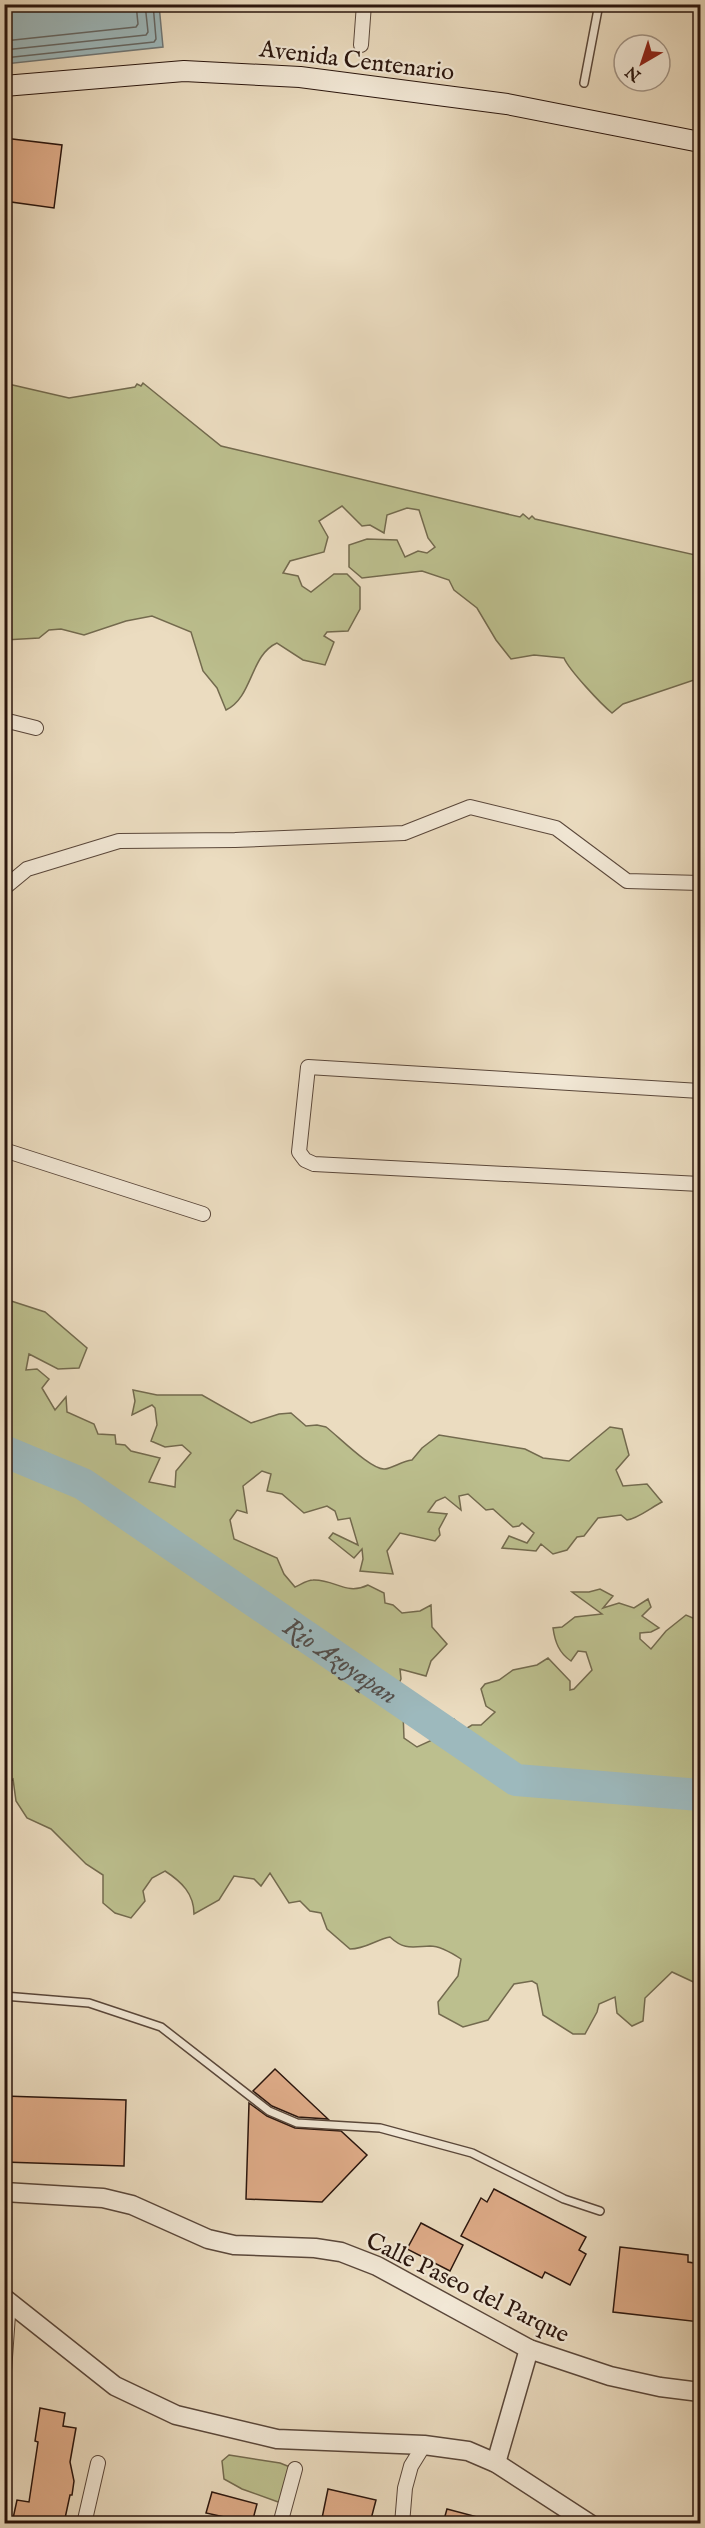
<svg xmlns="http://www.w3.org/2000/svg" width="705" height="2528" font-family="'IM FELL English',serif">
	<rect width="100%" height="100%" fill="#ebdcc0"/>
	<filter id="stains"><feTurbulence type="fractalNoise" baseFrequency=".00333" numOctaves="4"/><feColorMatrix values="0 0 0 0 .2 0 0 0 0 .09 0 0 0 0 .02 0 0 0 .5 -.17"/></filter>
	<radialGradient id="worn" r=".72"><stop offset=".6" stop-color="#630" stop-opacity="0"/><stop offset="1" stop-color="#630" stop-opacity=".3"/></radialGradient>
	<g fill="#bcbf8e" stroke="#736a4e" stroke-width="1.5">
		<path d="M4,383L69,398L135,387L137,384L141,386L143,383L221,446L520,517L523,514L529,519L532,516L535,519L700,556V678L623,704L612,713C601,704 569,670 564,658L534,655L511,659L496,640L477,608L454,590L449,580L422,571L362,578L349,567V545L367,539L397,540L405,557L418,551L427,553L435,547L428,538L419,510L407,508L387,515L384,533L370,525L362,526L342,506L319,521L328,537L324,552L290,561L283,573L298,576L302,586L311,592L334,574H347L360,587V609L348,631L327,632L324,636L334,642L325,665L303,660L277,643C250,655 253,697 226,710L217,688L203,671L191,632L152,616L126,621L84,635L61,629L49,630L39,638L5,640Z"/>
		<path d="M5,1299L45,1312L87,1348L79,1368L58,1369L29,1354L26,1370L37,1369L49,1379L42,1388L55,1410L66,1397L67,1412L94,1424L98,1434L115,1435L116,1444L125,1445L131,1451L160,1458L149,1482L175,1487L176,1471L191,1453L182,1445L165,1447L151,1441L157,1425L155,1408L152,1405L132,1415L135,1401L133,1390L157,1395H202L251,1423L279,1414L291,1413L306,1426L317,1425L326,1427C338,1436 372,1471 385,1469C393,1468 402,1461 412,1460L422,1448L439,1435L525,1449L543,1458L569,1461L610,1427L622,1429L629,1455L616,1470L623,1486L647,1484L662,1502C652,1507 637,1519 627,1520L621,1515L598,1518L584,1536L577,1537L567,1550L553,1554L541,1544L536,1551L502,1548L509,1536L527,1543L534,1533L522,1523L519,1526L513,1527L493,1509L486,1510L468,1494L459,1496L461,1510L445,1497L436,1501L428,1512L447,1514L439,1529L440,1535L435,1541L400,1533L387,1551L393,1574L360,1571L363,1559L362,1549L354,1558L329,1538L333,1533L358,1545L350,1518L338,1520L335,1511L327,1506L304,1513L282,1494L267,1491L271,1474L262,1471L243,1486L247,1513L237,1510L230,1520L234,1539L277,1558L284,1574L295,1587C300,1585 307,1580 313,1580C335,1579 346,1596 368,1585L384,1593L385,1603L393,1605L402,1613L420,1611L431,1605L432,1627L447,1644L431,1661L426,1676L400,1669L401,1679L393,1697L403,1712L404,1738L417,1747L441,1736L444,1720L454,1719L464,1730L472,1725H481L495,1712L486,1706L481,1689L485,1684L499,1680L513,1670L537,1665L548,1658L570,1681V1690L574,1689L592,1670L586,1652L578,1651L571,1661C559,1653 555,1642 553,1628L562,1627L575,1617L602,1614L572,1592H589L600,1589L613,1596L603,1608L619,1603L634,1608L648,1599L651,1607L642,1616L659,1628L651,1632L640,1633V1639L651,1649L666,1631L686,1615L700,1621V1985L672,1972L645,1998L643,2021L632,2026L617,2013L615,1997L599,2004L597,2012L585,2034H573L543,2015L537,1984L532,1981L514,1984L488,2020L463,2027L439,2014L438,2002L458,1976L461,1959C452,1953 440,1946 430,1946C411,1947 404,1950 390,1937C375,1940 366,1949 350,1949L327,1929L321,1913L310,1911L300,1901L289,1903L270,1873L261,1886L254,1879L234,1876L219,1900L194,1914C194,1894 182,1882 165,1871L152,1878L143,1891L145,1901L131,1918L115,1913L103,1903V1875L86,1864L51,1829L27,1818L16,1801L13,1779L5,1785Z"/>
		<polygon points="229,2455 280,2463 295,2469 281,2503 242,2489 224,2479 222,2461"/>
	</g>
	<polygon fill="#9db9bd" stroke="#6f7777" stroke-width="1.5" points="4,5 159,5 163,47 5,64"/>
	<g fill="none" stroke-linecap="round" stroke-linejoin="round">
		<g stroke="#646765" stroke-width="1.5">
			<polyline points="4,41 136,27 138,24 136,4"/>
			<polyline points="4,50 146,35 148,32 145,4"/>
			<polyline points="4,58 154,42 156,39 153,4"/>
		</g>
		<path stroke="#9db9bd" stroke-width="32" id="s1" d="M4,1451L83,1484L516,1780L700,1795"/>
	</g>
	<g fill="#dfac89" stroke="#2a150d" stroke-width="1.5">
		<polygon points="4,138 62,145 54,208 4,201"/>
		<polygon points="275,2069 328,2119 298,2117 272,2106 253,2091"/>
		<polygon points="4,2096 126,2100 124,2166 4,2162"/>
		<polygon points="249,2103 267,2116 295,2128 341,2131 367,2155 322,2202 246,2199"/>
		<polygon points="494,2189 586,2237 579,2250 586,2254 570,2285 545,2272 542,2278 461,2236 481,2198 487,2202"/>
		<polygon points="421,2223 463,2245 450,2271 407,2249"/>
		<polygon points="620,2247 688,2255 688,2262 700,2264 700,2322 613,2312"/>
		<polygon points="40,2408 65,2413 63,2426 76,2428 70,2462 74,2481 72,2495 70,2495 64,2523 12,2523 17,2500 29,2502 38,2442 35,2441"/>
		<polygon points="328,2489 376,2500 370,2523 321,2523"/>
		<polygon points="212,2492 257,2504 252,2523 206,2513"/>
		<polygon points="447,2509 485,2519 485,2523 443,2523"/>
	</g>
	<g fill="none" stroke-linecap="round" stroke-linejoin="round">
		<defs>
			<g id="service">
				<polyline points="584,83 599,4"/>
				<polyline points="4,1996 89,2003 161,2027 269,2111 297,2123 380,2128 472,2153 564,2199 600,2211"/>
			</g>
			<g id="minor">
				<polyline points="361,45 364,4"/>
				<polyline points="4,720 36,728"/>
				<polyline points="4,888 27,869 119,841 235,840 404,833 470,807 556,828 627,881 700,883"/>
				<polyline points="700,1091 308,1067 299,1152 305,1160 314,1164 700,1184"/>
				<polyline points="4,1150 203,1214"/>
				<polyline points="4,2371 9,2301"/>
				<polyline points="84,2524 98,2463"/>
				<polyline points="280,2524 295,2469"/>
				<polyline points="402,2524 405,2488 411,2466 424,2445"/>
			</g>
			<g id="tertiary">
				<polyline points="4,2192 103,2198 132,2205 208,2239 234,2245 315,2248 341,2252 377,2266 529,2349 610,2376 660,2387 700,2392"/>
				<polyline points="4,2298 115,2386 176,2415 277,2439 424,2445 468,2451 496,2463 590,2524"/>
				<polyline points="496,2463 529,2349"/>
			</g>
			<polyline id="secondary" points="4,86 184,71 300,77 507,104 700,142"/>
		</defs>
		<use href="#service" stroke="#5a473a" stroke-width="10"/>
		<use href="#minor" stroke="#5a473a" stroke-width="16"/>
		<use href="#tertiary" stroke="#5a473a" stroke-width="21"/>
		<use href="#secondary" stroke="#2a150d" stroke-width="22"/>
		<use href="#service" stroke="#f2e8d6" stroke-width="7"/>
		<use href="#minor" stroke="#f2e8d6" stroke-width="14"/>
		<use href="#tertiary" stroke="#f2e8d6" stroke-width="18"/>
		<use href="#secondary" stroke="#f2e8d6" stroke-width="20"/>
	</g>
	<g text-anchor="middle" stroke-width="4.5" stroke-linejoin="round" paint-order="stroke">
		<g font-size="24" fill="#2a150d" stroke="#f2e8d6">
			<text transform="translate(357 60) rotate(7)" y="8">Avenida Centenario</text>
			<text transform="translate(468 2287) rotate(26)" y="8">Calle Paseo del Parque</text>
		</g>
		<g font-size="26" font-style="italic" fill="#524e4b" stroke="#f2e8d6">
			<text dy="9" stroke="none"><textPath href="#s1" startOffset="398">Rio Azoyapan</textPath></text>
		</g>
	</g>
	<rect width="705" height="2528" fill="none" stroke="#ebdcc0" stroke-width="24"/>
	<rect x="6" y="6" width="693" height="2516" fill="none" stroke="#2a150d" stroke-width="3"/>
	<rect x="12" y="12" width="681" height="2504" fill="none" stroke="#2a150d" stroke-width="1.5"/>
	<g transform="translate(642 63) rotate(219)"><circle r="28" fill="#f2e8d6" stroke="#a29486" stroke-width="1.5"/>
	<path d="M0-4.5L10 22L0 15L-10 22Z" fill="#8f2418"/>
	<text y="-9" font-size="16" font-weight="bold" text-anchor="middle" fill="#2a150d">N</text>
	</g>
	<rect width="100%" height="100%" filter="url(#stains)"/>
	<rect width="100%" height="100%" fill="url(#worn)"/>
</svg>
